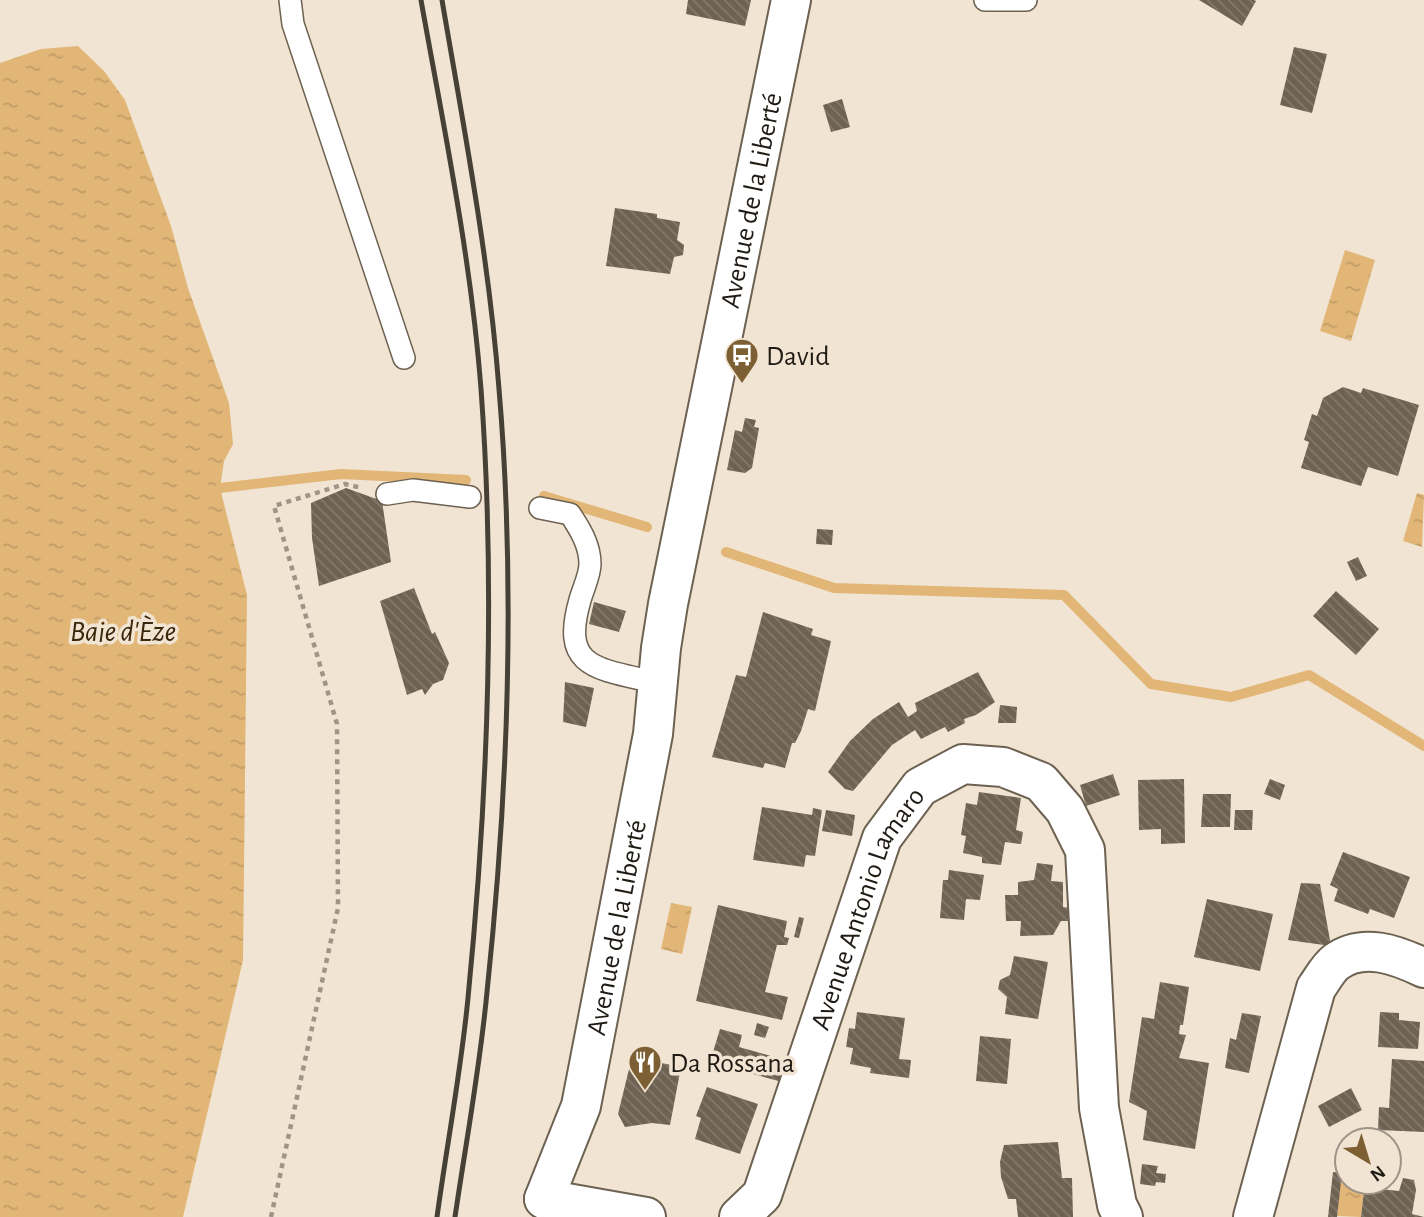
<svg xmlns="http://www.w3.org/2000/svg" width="1424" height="1217" font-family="'Alegreya Sans',sans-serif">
	<defs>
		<pattern id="water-ripples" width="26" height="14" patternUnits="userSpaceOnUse" patternTransform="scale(1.75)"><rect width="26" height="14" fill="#e1b677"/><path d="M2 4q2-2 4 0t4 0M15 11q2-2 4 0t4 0" fill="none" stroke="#c19c66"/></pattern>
		<pattern id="building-back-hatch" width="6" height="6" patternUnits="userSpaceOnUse" patternTransform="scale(1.75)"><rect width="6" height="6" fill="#6e6353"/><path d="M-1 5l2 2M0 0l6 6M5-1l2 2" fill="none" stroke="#82796c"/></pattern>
	</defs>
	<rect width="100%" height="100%" fill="#f1e4d2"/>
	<g fill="url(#water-ripples)">
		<polygon points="78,46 104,71 125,100 171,226 188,288 229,403 233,444 224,461 220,488 247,595 243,960 183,1217 0,1217 0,63 41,49"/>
		<polygon points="1345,250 1375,260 1351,341 1320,331"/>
		<polygon points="1417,493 1424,495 1422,547 1403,541"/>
		<polygon points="671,903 692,907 682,954 661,949"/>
		<polygon points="1341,1175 1347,1175 1347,1182 1365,1182 1361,1217 1337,1216"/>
	</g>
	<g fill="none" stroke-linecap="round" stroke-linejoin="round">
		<g stroke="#e1b677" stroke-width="10">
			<polyline points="220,488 341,474 466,480"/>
			<polyline points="544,496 647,527"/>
			<polyline points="726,552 834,588 1064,595 1151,684 1231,697 1309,675 1424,746"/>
		</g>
	</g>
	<g fill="url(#building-back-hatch)">
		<polygon points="688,0 751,0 745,26 686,14"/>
		<polygon points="1199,0 1254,0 1256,1 1242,26"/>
		<polygon points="1294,47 1327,54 1312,113 1280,105"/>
		<polygon points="842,99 850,127 831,132 823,105"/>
		<polygon points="615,208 657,214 657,218 680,222 677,240 684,245 683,255 674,257 670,274 606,266"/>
		<polygon points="1343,387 1361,393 1363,388 1419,405 1398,476 1368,467 1361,486 1301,468 1309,442 1304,440 1312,414 1317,416 1323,398"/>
		<polygon points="745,418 756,420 754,427 759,428 752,468 745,473 727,470 735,430 742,432"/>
		<polygon points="346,488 382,501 391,562 319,586 312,538 311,503"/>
		<polygon points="817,529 833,530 832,545 816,544"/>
		<polygon points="1358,557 1367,576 1356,581 1347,562"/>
		<polygon points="414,588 432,634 435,632 449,663 443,680 433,684 425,695 422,689 407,695 380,601"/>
		<polygon points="1336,591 1379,629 1356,655 1313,616"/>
		<polygon points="594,602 626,611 619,632 589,624"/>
		<polygon points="763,612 813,629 811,635 831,641 815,711 808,709 801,731 795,743 792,743 785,768 765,763 763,768 712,757 736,675 746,677"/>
		<polygon points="978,672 995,702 976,715 964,719 965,723 948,732 945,727 921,739 915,730 892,745 853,791 845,789 828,772 850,741 873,719 899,702 908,717 917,711 915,703"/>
		<polygon points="565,682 594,688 586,727 563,722"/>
		<polygon points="1000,705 1017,707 1016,723 998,723"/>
		<polygon points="1113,774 1120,795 1086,806 1080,785"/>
		<polygon points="1184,779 1185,843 1161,844 1161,829 1139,830 1138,780"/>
		<polygon points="1270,779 1285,785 1280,800 1264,794"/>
		<polygon points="979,792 1021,798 1016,830 1023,832 1021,844 1005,842 1001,865 982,863 982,857 963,853 966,836 961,835 966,803 977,805"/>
		<polygon points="1203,794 1231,794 1230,827 1201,827"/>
		<polygon points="762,807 812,815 813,808 822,810 815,856 806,855 804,867 753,860"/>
		<polygon points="826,810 855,815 852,836 822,831"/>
		<polygon points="1235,810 1253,810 1252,830 1234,830"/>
		<polygon points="1343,852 1410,877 1394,918 1370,909 1368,914 1334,901 1338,889 1330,885"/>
		<polygon points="1037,863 1053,865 1051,881 1063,882 1063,907 1069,908 1070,921 1061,921 1053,935 1020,936 1021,921 1006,921 1005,895 1018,895 1018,882 1034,880"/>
		<polygon points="949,870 984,875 980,900 966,899 964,920 940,918 943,880 948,880"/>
		<polygon points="1301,883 1320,884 1331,946 1288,940"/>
		<polygon points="1207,899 1273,914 1260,971 1194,957"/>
		<polygon points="718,905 787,921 784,937 789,938 787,945 777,945 765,992 788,997 782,1020 696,1001"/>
		<polygon points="799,917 804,918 799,938 794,937"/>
		<polygon points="1014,956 1048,962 1038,1019 1005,1014 1007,997 998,989 1000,980 1010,975"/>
		<polygon points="1160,982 1189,987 1183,1025 1180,1025 1179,1034 1186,1035 1179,1058 1209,1063 1195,1149 1143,1140 1147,1111 1129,1102 1142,1017 1154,1019"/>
		<polygon points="857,1012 905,1018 899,1059 911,1060 909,1078 870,1073 871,1068 850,1064 853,1048 846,1047 849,1028 855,1029"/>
		<polygon points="1380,1012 1399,1013 1399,1020 1420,1022 1418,1049 1378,1047"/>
		<polygon points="1242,1013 1261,1016 1249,1073 1225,1068 1230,1038 1236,1040"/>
		<polygon points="757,1023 769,1027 765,1038 754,1035"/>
		<polygon points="720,1029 742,1035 739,1047 789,1061 782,1082 710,1062"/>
		<polygon points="980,1036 1011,1039 1007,1084 976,1081"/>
		<polygon points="632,1057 681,1067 670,1125 652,1123 625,1127 618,1114"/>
		<polygon points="1392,1059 1424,1061 1424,1132 1378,1130 1379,1107 1389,1108"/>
		<polygon points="707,1087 758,1104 740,1154 695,1139 701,1118 696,1116"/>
		<polygon points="1351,1088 1362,1110 1329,1127 1318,1106"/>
		<polygon points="1058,1142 1062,1178 1072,1178 1073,1217 1018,1217 1016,1199 1008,1199 1001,1177 1000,1162 1004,1145"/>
		<polygon points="1142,1164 1158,1166 1156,1173 1166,1174 1165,1183 1156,1182 1155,1186 1140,1184"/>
		<polygon points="1333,1172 1342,1173 1337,1217 1328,1217"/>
		<polygon points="1403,1178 1414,1180 1416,1190 1412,1214 1424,1217 1361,1217 1365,1182 1381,1182 1380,1189 1399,1191"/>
	</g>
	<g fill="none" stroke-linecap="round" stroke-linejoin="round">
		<defs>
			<g id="lane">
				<polyline points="290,0 293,24 404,358"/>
				<polyline points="985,0 1026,0"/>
				<polyline points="387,494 413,490 470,497"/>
				<path d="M540,508L570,514C580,529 590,545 590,564C590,575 583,589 580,600C562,663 590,668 645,680"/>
			</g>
			<g id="street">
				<polyline points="544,1199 646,1217"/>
				<path id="s1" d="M739,1217L762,1195L882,838L920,787L963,764L1003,767L1041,782L1065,810L1085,850L1099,1108L1117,1205L1123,1217"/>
				<path d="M1253,1217L1316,988C1322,980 1328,968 1336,962C1363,942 1397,955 1424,968"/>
			</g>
			<g id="secondary">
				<path id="s2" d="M544,1199L581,1106L653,734L661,648L668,604L791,0"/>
			</g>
		</defs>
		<use href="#lane" stroke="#6d6252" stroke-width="24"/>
		<use href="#street" stroke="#6d6252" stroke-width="42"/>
		<use href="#secondary" stroke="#6d6252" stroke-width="42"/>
		<polyline stroke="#9e9487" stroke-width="4.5" stroke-dasharray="5 5" stroke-linecap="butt" points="271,1217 338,908 337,724 274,506 345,484 362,488"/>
		<use href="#lane" stroke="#fff" stroke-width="21"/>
		<use href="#street" stroke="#fff" stroke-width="38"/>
		<use href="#secondary" stroke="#fff" stroke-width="38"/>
		<g stroke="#464037" stroke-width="5">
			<path d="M421,0C444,129 471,258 481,389C496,592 488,795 468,998C461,1071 447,1144 437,1217"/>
			<path d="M442,0C464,129 489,258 499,389C516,589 508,793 487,992C480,1067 466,1142 455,1217"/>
		</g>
	</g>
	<defs>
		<symbol id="bus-pin" viewBox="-11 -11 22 30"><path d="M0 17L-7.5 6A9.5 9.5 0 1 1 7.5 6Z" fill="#7c5f32" stroke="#f1e4d2"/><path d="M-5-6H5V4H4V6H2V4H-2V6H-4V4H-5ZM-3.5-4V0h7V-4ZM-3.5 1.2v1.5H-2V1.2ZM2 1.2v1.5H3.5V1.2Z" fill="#fff"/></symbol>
		<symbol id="restaurant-pin" viewBox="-11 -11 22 30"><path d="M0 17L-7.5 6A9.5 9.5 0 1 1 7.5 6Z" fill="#7c5f32" stroke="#f1e4d2"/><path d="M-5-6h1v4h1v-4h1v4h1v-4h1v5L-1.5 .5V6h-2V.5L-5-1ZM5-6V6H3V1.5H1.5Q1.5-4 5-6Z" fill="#fff"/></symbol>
	</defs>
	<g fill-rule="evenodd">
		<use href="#bus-pin" x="723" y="336" width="38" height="52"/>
		<use href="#restaurant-pin" x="626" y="1043" width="38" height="52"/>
	</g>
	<g text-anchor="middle" stroke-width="7" stroke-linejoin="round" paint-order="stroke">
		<g font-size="28" fill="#1f1a14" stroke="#f1e4d2">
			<text dy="10" stroke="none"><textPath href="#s2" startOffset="1022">Avenue de la Liberté</textPath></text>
			<text dy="10" stroke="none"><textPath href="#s1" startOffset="338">Avenue Antonio Lamaro</textPath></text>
			<text dy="10" stroke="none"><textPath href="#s2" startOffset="282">Avenue de la Liberté</textPath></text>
		</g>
		<g font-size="28" fill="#1f1a14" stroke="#f1e4d2" text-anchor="start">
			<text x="766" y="365">David</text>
			<text x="670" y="1072">Da Rossana</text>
		</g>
		<g font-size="30" font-style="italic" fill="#39270b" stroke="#f1e4d2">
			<text x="123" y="641">Baie d'Èze</text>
		</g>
	</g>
	<g transform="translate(1368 1161) rotate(142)"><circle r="33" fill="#f1e4d2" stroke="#9d9386" stroke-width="2"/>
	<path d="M0-5L12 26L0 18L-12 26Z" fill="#7c5f32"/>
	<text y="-10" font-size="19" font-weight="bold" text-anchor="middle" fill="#1f1a14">N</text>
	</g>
</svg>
